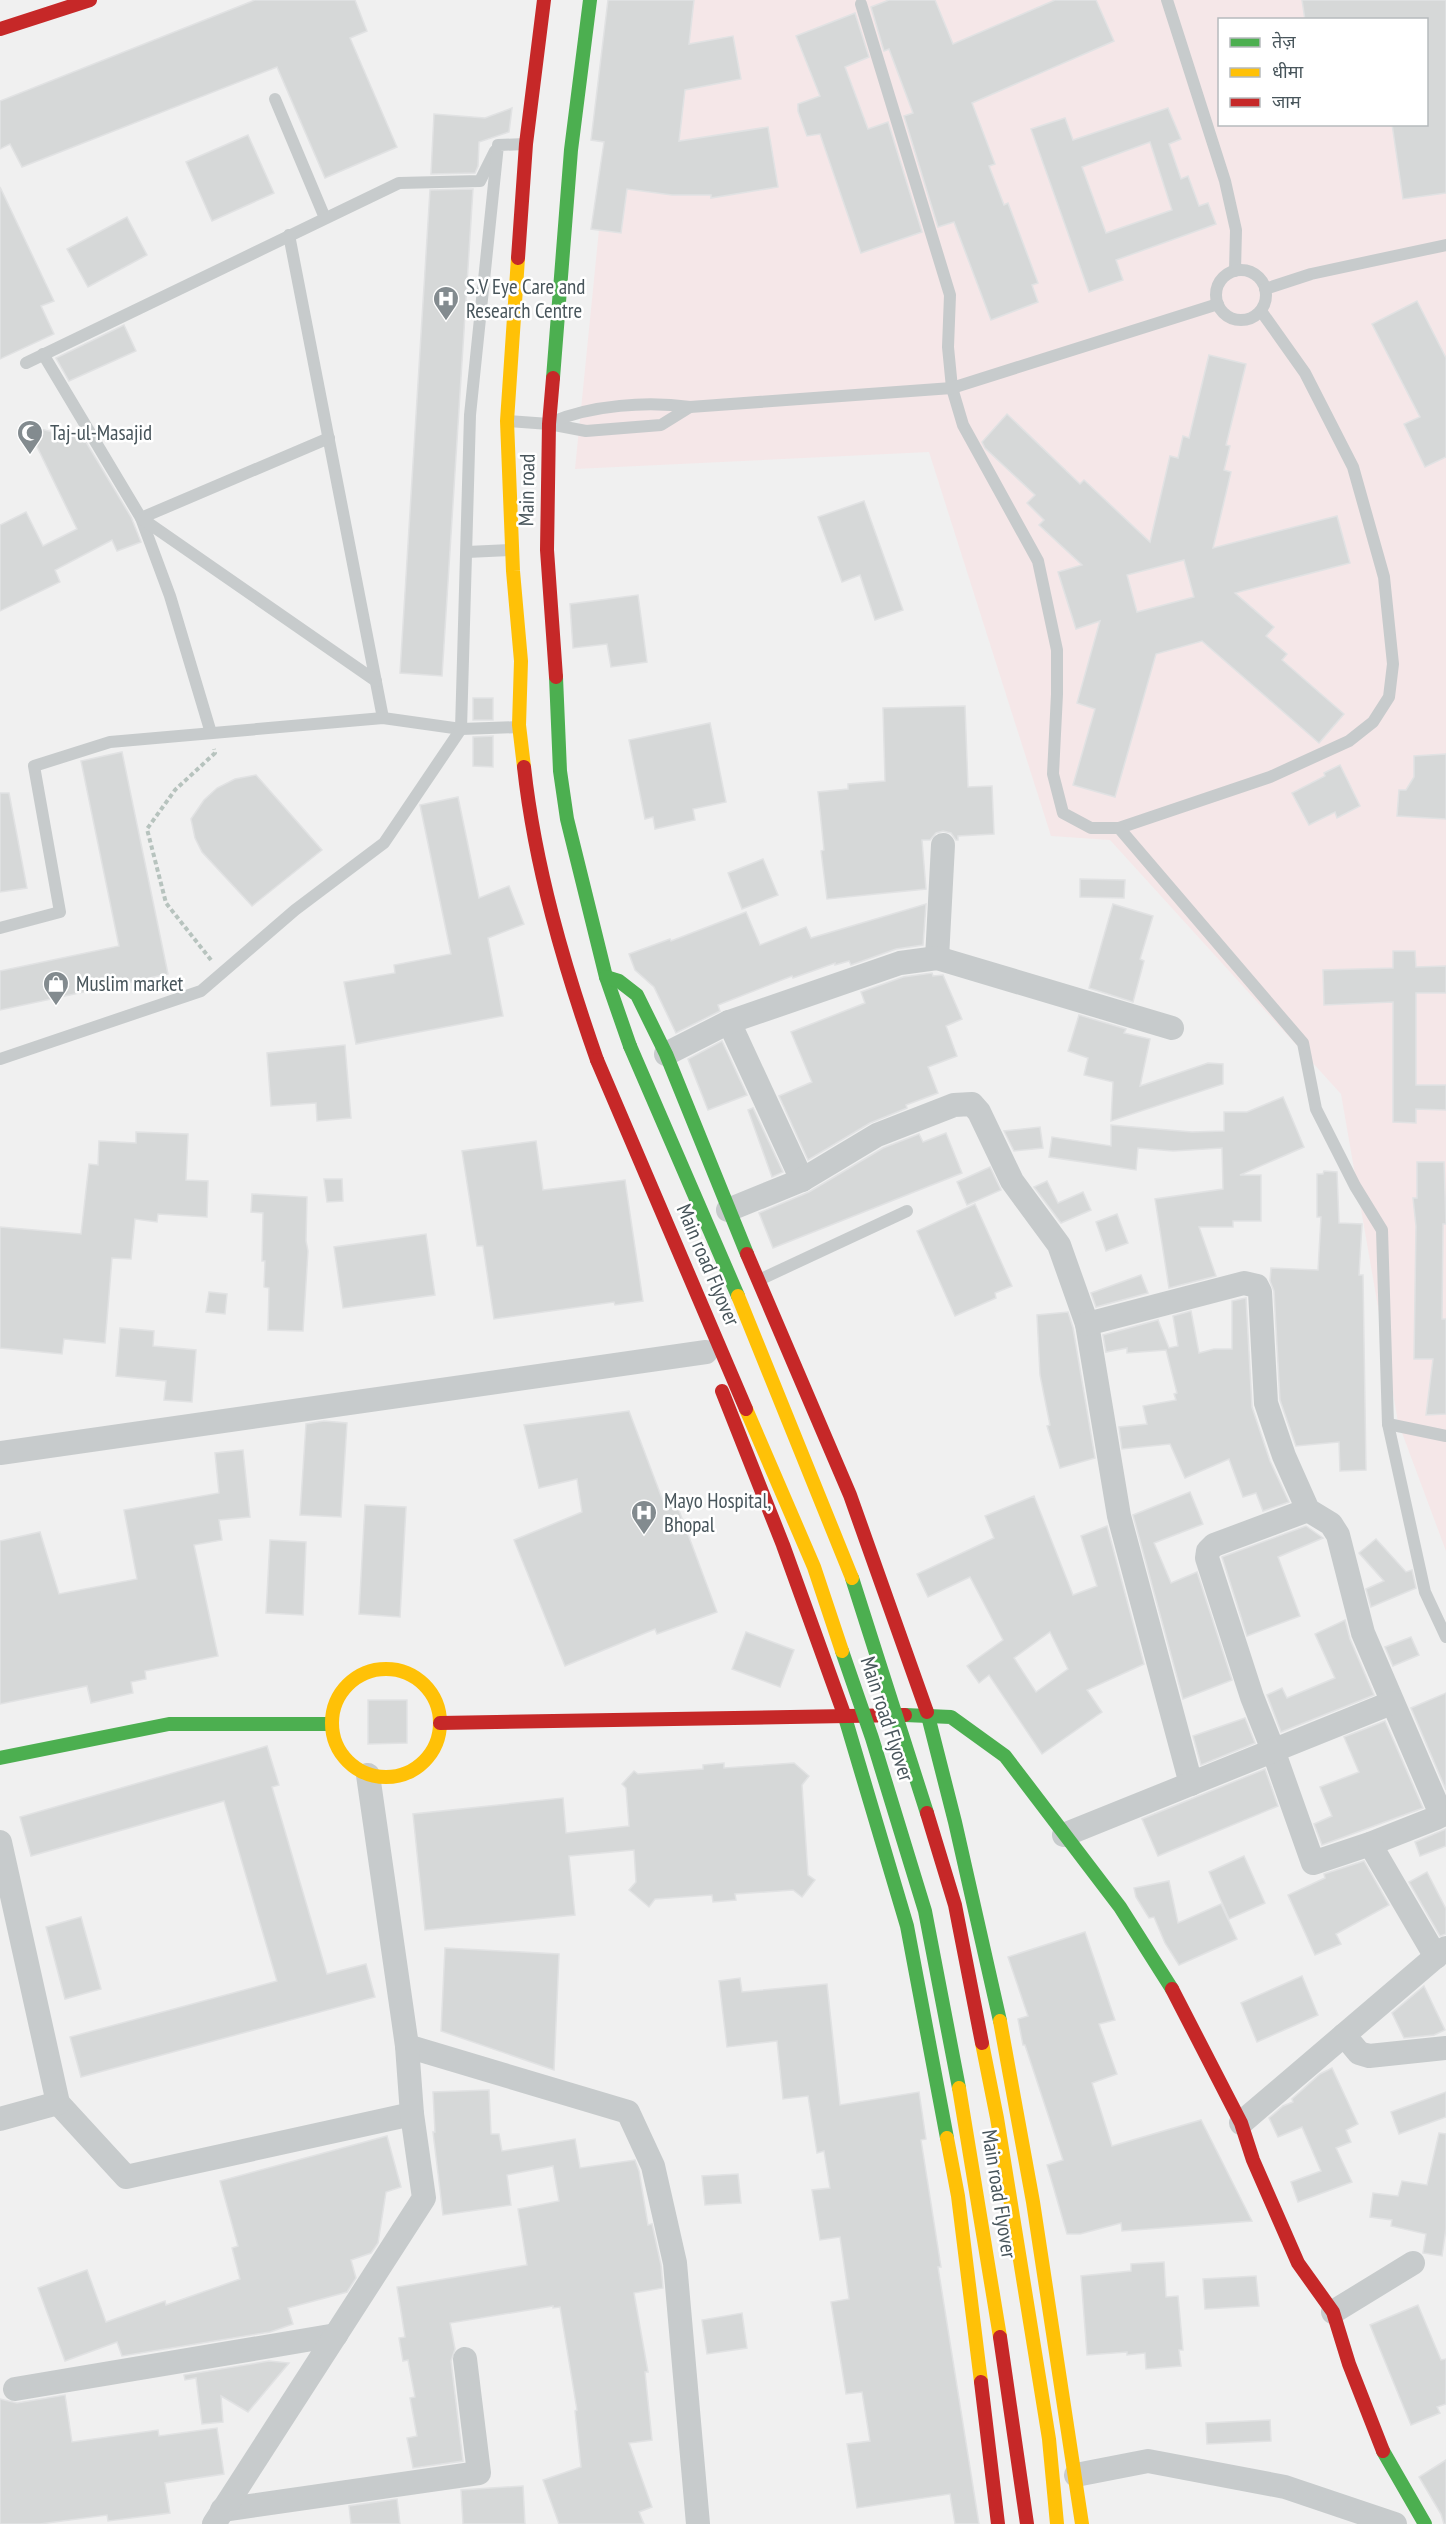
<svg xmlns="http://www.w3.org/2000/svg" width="1446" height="2524" font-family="'PT Sans Narrow','Noto Sans Devanagari',sans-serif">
	<rect width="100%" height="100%" fill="#f0f0f0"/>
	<path fill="#f5e7e8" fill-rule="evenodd" d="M622,0H1446V1551L1398,1422L1341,1094L1110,840L1051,836L929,452L575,469ZM1220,20H1426V124H1220Z"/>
	<g fill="#d6d8d8" stroke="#e1e2e3" stroke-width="1.5" fill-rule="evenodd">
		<polygon points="255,0 355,0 367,31 350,38 397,147 325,178 277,67 22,167 10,144 0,149 0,101"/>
		<polygon points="608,0 694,0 689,44 733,36 741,79 685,90 679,141 768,127 778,187 711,198 711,195 672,195 627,189 621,233 591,229 604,142 591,140"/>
		<polygon points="889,0 935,0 953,44 1055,0 1096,0 1114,41 972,103 995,164 989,166 1004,205 1008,203 1038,283 1032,285 1038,302 991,320 954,222 938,227 904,116 913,113 889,49 884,51 871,7"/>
		<polygon points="1302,0 1446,0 1446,193 1403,199 1392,124 1426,124 1426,20 1305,20"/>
		<polygon points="855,13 869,57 845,67 868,129 888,122 922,232 861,253 820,134 807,136 798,111 798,104 820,96 796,36"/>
		<polygon points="512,108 509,132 479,142 478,166 475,173 431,174 434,114 485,118"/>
		<path d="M1168,108L1181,139L1169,144L1181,179L1188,176L1199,206L1208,203L1216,224L1116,260L1123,280L1089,292L1031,129L1065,118L1073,140ZM1150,142L1172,210L1106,233L1082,167Z"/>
		<polygon points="248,135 274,193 212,221 186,162"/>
		<polygon points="0,187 54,301 41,306 54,334 0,359"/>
		<polygon points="473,189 442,676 400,673 430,190"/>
		<polygon points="127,217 147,255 88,287 67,249"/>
		<polygon points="1417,301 1446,358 1446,457 1425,467 1404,424 1420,417 1372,324"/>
		<polygon points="124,325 136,351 69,381 56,358"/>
		<path d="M1209,355L1246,364L1226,445L1230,446L1224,470L1231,472L1213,548L1337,516L1350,563L1235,593L1274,627L1266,636L1287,654L1282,660L1344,714L1319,743L1202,641L1156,654L1115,797L1073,785L1095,709L1077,703L1100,621L1076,629L1058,572L1082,565L1039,525L1044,520L1027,503L1035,495L985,448L982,442L1007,414L1080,484L1084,480L1150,542L1170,456L1178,458L1183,436L1189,438ZM1184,560L1194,597L1137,612L1127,575Z"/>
		<polygon points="27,426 75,437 86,442 131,517 141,542 117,551 112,540 55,570 60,582 0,611 0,525 26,512 43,546 77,529"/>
		<polygon points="864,501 903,610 875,620 860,575 842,582 818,517"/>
		<polygon points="638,595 647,662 611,667 607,644 573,648 570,604"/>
		<rect x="473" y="698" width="20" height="22"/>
		<polygon points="965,706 968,787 992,786 994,834 958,836 958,840 956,840 951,833 943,831 936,833 930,840 922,840 926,889 827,899 821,851 824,850 818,792 848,789 848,784 885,781 883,708"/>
		<polygon points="710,723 726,802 693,809 695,820 655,829 653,817 645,819 629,740"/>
		<polygon points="493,736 493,767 473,766 473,737"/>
		<polygon points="122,752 168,974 0,1010 0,971 119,946 81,761"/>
		<polygon points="1446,754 1446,819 1397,816 1399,790 1406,790 1414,777 1414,756"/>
		<polygon points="1340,765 1360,806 1337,818 1335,812 1309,825 1292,793 1325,776 1324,773"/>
		<polygon points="256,775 322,850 252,906 202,852 195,838 191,819 204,800 217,788 235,779"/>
		<polygon points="0,793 9,793 27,888 0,892"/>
		<polygon points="458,797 479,898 509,886 524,924 488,938 503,1016 356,1044 344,982 395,973 394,965 451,954 420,805"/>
		<polygon points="763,859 778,895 742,909 728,873"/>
		<polygon points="1080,879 1125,880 1124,898 1080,897"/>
		<polygon points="926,904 923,945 896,949 851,965 849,961 835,965 835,963 793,978 792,976 718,1005 720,1011 676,1033 654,987 635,970 629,954 670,939 671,941 746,912 760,945 806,927 811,938"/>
		<polygon points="1113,904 1153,916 1140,959 1144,961 1133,1002 1089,988"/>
		<polygon points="1393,951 1415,951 1416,967 1446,966 1446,993 1416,993 1416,1085 1446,1085 1446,1110 1416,1109 1416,1123 1393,1122 1393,1002 1324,1005 1323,970 1393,968"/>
		<polygon points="932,973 933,976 943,975 962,1019 946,1026 957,1056 928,1067 938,1093 906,1105 907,1108 870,1123 808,1160 779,1096 812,1082 791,1032 865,1003 861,992 903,977"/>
		<polygon points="1079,1015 1126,1029 1124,1033 1150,1039 1140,1086 1208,1063 1223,1064 1223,1084 1111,1121 1113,1082 1084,1075 1088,1058 1068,1051"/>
		<polygon points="722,1041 747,1095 708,1110 688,1059"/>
		<polygon points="345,1045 351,1118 317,1121 316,1103 271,1106 267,1053"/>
		<polygon points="1283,1097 1304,1147 1240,1175 1261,1175 1261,1221 1233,1221 1233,1227 1199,1227 1216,1276 1169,1288 1155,1199 1223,1189 1222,1148 1173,1151 1138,1148 1136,1170 1049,1157 1052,1137 1111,1146 1111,1125 1192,1132 1224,1131 1224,1112 1247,1112"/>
		<polygon points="753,1108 783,1172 772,1177 748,1110"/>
		<polygon points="1040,1127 1043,1148 1014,1151 1004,1131"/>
		<polygon points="136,1132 188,1134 186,1180 208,1181 207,1217 158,1214 157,1222 135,1219 131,1259 112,1258 105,1343 64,1339 62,1354 0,1348 0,1227 81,1234 89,1164 98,1165 99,1141 136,1143"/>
		<polygon points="946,1133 962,1173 773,1248 759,1213 809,1192 883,1148 919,1134 923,1142"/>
		<polygon points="536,1141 543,1190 625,1180 643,1301 615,1305 614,1302 494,1319 483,1246 477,1246 462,1151"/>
		<polygon points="1417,1162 1444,1162 1446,1224 1443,1224 1442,1319 1446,1319 1446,1414 1426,1415 1433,1359 1414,1359 1416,1226 1413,1198 1417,1198"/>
		<polygon points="990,1167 1001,1190 967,1205 957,1182"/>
		<polygon points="1324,1171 1337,1172 1339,1223 1362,1224 1359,1275 1363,1275 1366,1470 1340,1471 1339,1442 1296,1446 1280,1400 1274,1291 1270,1281 1271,1268 1318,1270 1321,1217 1317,1217 1317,1174 1323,1174"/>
		<polygon points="324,1179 342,1179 343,1201 327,1202"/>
		<polygon points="1047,1181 1058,1203 1083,1192 1091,1210 1061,1223 1034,1187"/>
		<polygon points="252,1194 307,1197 306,1241 308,1251 303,1331 268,1330 269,1288 264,1287 265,1261 262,1261 263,1213 251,1212"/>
		<polygon points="975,1204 1012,1286 995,1293 996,1298 955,1316 917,1231"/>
		<polygon points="1117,1214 1128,1243 1106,1251 1096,1222"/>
		<polygon points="426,1234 435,1295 343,1308 334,1247"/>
		<polygon points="1141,1275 1148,1293 1096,1307 1091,1293"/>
		<polygon points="209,1292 227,1294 225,1314 206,1312"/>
		<polygon points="1246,1298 1252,1407 1270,1461 1289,1502 1263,1511 1256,1493 1243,1497 1229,1459 1185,1478 1170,1444 1122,1449 1119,1427 1147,1424 1143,1406 1176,1400 1174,1394 1177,1393 1166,1350 1127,1353 1127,1348 1106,1352 1103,1335 1158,1320 1169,1348 1178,1346 1173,1316 1191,1311 1199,1353 1214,1349 1232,1349 1232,1301"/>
		<polygon points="1068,1312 1073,1328 1095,1458 1060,1468 1047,1426 1050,1425 1040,1375 1037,1315"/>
		<polygon points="120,1328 154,1331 153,1346 196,1350 192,1402 164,1400 166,1381 116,1376"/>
		<polygon points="629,1411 666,1509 677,1505 717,1612 657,1634 655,1629 565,1666 514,1540 582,1512 577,1479 539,1488 524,1425"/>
		<polygon points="324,1421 347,1423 341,1517 300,1515 306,1424"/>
		<polygon points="243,1450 250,1517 219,1520 222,1540 194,1545 218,1656 145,1671 146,1679 131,1682 133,1693 91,1703 87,1686 0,1704 0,1541 40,1532 59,1594 137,1579 124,1510 219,1493 215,1453"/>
		<polygon points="1190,1492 1203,1524 1154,1543 1171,1583 1197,1572 1232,1680 1183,1699 1133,1515"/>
		<path d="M1034,1496L1073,1595L1097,1586L1081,1536L1107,1526L1144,1664L1087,1690L1102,1712L1042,1754L989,1675L979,1683L967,1666L1003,1640L970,1577L928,1597L917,1574L994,1538L985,1516ZM1050,1632L1068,1669L1036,1692L1014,1658Z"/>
		<polygon points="365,1505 406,1507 400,1617 359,1614"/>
		<polygon points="1306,1526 1323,1538 1278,1557 1300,1616 1247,1636 1222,1557"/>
		<polygon points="1376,1539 1406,1572 1412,1570 1416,1588 1371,1607 1366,1589 1384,1581 1359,1553"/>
		<polygon points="270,1540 306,1542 303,1615 266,1613"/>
		<polygon points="1345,1620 1350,1639 1374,1695 1281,1732 1267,1695 1282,1688 1287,1698 1335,1678 1315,1634"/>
		<polygon points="746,1632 794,1650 780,1687 732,1669"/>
		<polygon points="1411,1637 1419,1655 1393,1666 1385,1647"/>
		<polygon points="1446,1693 1446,1790 1411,1708"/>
		<polygon points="368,1700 407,1700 407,1743 368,1744"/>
		<polygon points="1245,1718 1255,1743 1201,1765 1193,1736"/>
		<polygon points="1385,1721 1423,1808 1322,1845 1314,1824 1332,1816 1320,1787 1359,1772 1344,1737"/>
		<polygon points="267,1746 279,1785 272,1787 327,1974 366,1964 375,1997 81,2077 70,2037 277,1981 224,1801 31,1856 20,1817"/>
		<polygon points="724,1763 724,1768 794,1763 809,1776 802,1785 808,1875 815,1880 802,1897 793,1890 735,1894 736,1900 713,1902 712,1895 655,1899 649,1907 629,1890 636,1882 634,1850 569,1856 575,1915 425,1930 413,1814 563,1798 566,1833 629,1826 626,1788 622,1784 634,1771 638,1774 703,1769 703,1765"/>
		<polygon points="1265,1769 1278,1806 1158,1856 1142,1819"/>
		<polygon points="1446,1829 1446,1846 1420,1856 1415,1842"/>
		<polygon points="1244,1856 1265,1903 1229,1919 1209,1872"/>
		<polygon points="1364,1861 1389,1905 1336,1934 1341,1944 1315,1955 1288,1895 1325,1878 1324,1874"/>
		<polygon points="1427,1872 1446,1909 1446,1934 1440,1936 1409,1882"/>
		<polygon points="1169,1881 1178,1923 1221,1904 1237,1939 1179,1965 1165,1943 1154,1917 1149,1918 1136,1897 1134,1888"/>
		<polygon points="81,1917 101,1989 65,1999 46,1927"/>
		<polygon points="1085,1932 1115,2020 1099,2024 1117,2074 1092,2083 1112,2146 1201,2120 1252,2221 1122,2231 1121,2223 1080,2234 1067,2234 1047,2165 1063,2160 1025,2045 1023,2045 1018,2019 1028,2016 1008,1957"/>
		<polygon points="445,1948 559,1954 554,2070 441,2031"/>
		<polygon points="1302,1976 1318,2015 1257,2042 1241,2003"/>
		<polygon points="740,1978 742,1992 827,1984 840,2105 919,2092 926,2139 921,2140 941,2267 938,2267 979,2524 955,2524 950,2494 857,2508 847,2444 870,2441 862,2392 846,2394 831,2302 849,2299 840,2237 820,2240 812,2190 830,2188 824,2151 817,2153 808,2096 783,2099 777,2041 727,2047 719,1981"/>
		<polygon points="1424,1986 1445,2030 1434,2035 1404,2038 1392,2013"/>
		<polygon points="1332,2068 1358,2124 1346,2130 1351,2142 1336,2148 1352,2182 1298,2202 1291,2182 1321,2171 1302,2127 1278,2137 1269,2118 1283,2106 1293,2102 1292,2099 1320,2074"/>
		<polygon points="489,2090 491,2134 499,2134 502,2151 575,2139 580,2168 635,2160 639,2171 648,2225 652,2224 661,2265 663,2288 634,2293 648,2372 645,2372 652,2440 629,2443 652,2507 639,2512 644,2524 559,2524 543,2480 581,2467 575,2411 577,2410 560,2307 553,2308 553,2306 450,2323 455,2349 451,2361 463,2461 413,2468 407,2438 417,2436 410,2398 415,2397 408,2360 403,2361 399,2338 405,2337 397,2287 527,2265 518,2209 559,2201 553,2166 507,2175 511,2205 443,2215 433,2132 435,2132 433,2092"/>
		<polygon points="1446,2092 1446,2117 1399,2134 1391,2112"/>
		<polygon points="1439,2133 1446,2134 1446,2228 1442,2256 1423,2253 1426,2234 1391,2226 1392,2220 1370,2217 1373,2193 1398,2196 1402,2181 1427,2185"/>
		<polygon points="387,2136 401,2187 386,2192 378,2243 371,2253 351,2260 356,2278 347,2292 288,2308 293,2324 270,2332 122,2356 117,2342 65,2361 38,2288 87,2270 106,2322 165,2301 166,2305 240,2279 232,2248 238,2246 220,2181"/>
		<polygon points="738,2174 741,2203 705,2205 702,2176"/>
		<polygon points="1164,2262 1166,2297 1178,2296 1183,2350 1179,2350 1181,2366 1146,2369 1145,2353 1127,2355 1127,2352 1087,2355 1081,2276 1131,2271 1131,2264"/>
		<polygon points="1256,2276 1259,2306 1205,2309 1203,2279"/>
		<polygon points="1418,2305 1441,2360 1446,2359 1446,2404 1437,2407 1440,2413 1411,2425 1370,2325"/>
		<polygon points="742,2313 747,2348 707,2354 702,2320"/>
		<polygon points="269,2361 289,2363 248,2412 221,2396 223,2422 202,2424 196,2378 185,2380 184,2375"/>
		<polygon points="65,2395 72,2442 158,2430 159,2436 217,2428 224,2474 165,2483 170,2513 108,2521 107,2515 40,2524 0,2524 0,2399 17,2403"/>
		<polygon points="1270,2420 1271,2441 1207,2444 1206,2423"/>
		<polygon points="1446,2460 1446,2524 1444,2524 1441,2514 1419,2477"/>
		<polygon points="523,2486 525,2524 463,2524 461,2490"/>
		<polygon points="397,2499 400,2524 351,2524 349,2506"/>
	</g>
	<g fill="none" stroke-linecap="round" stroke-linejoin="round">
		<polyline stroke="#b7c3be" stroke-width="4" stroke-dasharray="4.5 3" stroke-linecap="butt" points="211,960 166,903 147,829 175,790 215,753 214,749"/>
		<g stroke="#c7cbcc" stroke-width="12">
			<polyline points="1167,0 1225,181 1236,230 1235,271"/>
			<polyline points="861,4 950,295 948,347 952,388 963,425 1038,561 1057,650 1057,694 1053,774 1063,813 1091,828 1119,828 1270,777 1349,741 1373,722 1389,697 1393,664 1384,577 1353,467 1305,373 1261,311"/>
			<polyline points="275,99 325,218"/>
			<polyline points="289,235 383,718"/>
			<circle cx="1241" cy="295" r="25"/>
			<polyline points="1265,289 1311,274 1446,245"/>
			<polyline points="43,354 141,518 170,596 211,733"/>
			<polyline points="26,363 399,183 480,181 495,151"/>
			<polyline points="508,421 549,424 586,431 661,425 690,407"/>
			<path d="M552,422C592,405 647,401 690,407L952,388L1218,304"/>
			<polyline points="329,438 141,518 376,681"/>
			<polyline points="467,552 511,550"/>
			<polyline points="1119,828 1303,1043 1316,1109 1355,1186 1382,1230 1388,1424 1425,1592 1446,1637"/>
			<polyline points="0,928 60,912 34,766 110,742 383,718 461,729 519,727"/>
			<polyline points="0,1059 201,991 295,910 384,843 461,729 470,415 498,145 525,144"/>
			<polyline points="759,1280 907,1211"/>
			<polyline points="1388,1424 1446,1436"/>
		</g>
		<g stroke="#c7cbcc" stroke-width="24">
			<polyline points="937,958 943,845"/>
			<polyline points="729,1022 802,1180"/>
			<polyline points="666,1054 729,1022 900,963 937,958 1172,1028"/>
			<polyline points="728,1210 802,1180 877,1135 954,1105 972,1104 979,1112 1012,1181 1059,1245 1087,1324 1119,1516 1191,1784"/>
			<polyline points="1087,1324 1244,1283 1257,1286 1260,1292 1266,1403 1284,1456 1308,1510 1331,1524 1338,1535 1363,1633 1440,1812 1440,1816 1436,1818 1370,1844 1313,1863 1273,1750 1252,1697 1207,1558 1208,1551 1214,1545 1308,1510"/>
			<polyline points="0,1453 706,1352"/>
			<polyline points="1064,1835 1391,1703"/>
			<polyline points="0,1842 58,2103 126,2177 412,2114"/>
			<polyline points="1370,1844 1436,1957"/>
			<polyline points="1344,2035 1359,2053 1369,2056 1446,2048"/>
			<polyline points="407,2046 628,2112 653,2166 675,2263 698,2524"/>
			<polyline points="0,2119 58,2103"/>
			<polyline points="1241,2123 1446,1948"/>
			<polyline points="1333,2312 1413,2263"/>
			<polyline points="15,2389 336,2335"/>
			<polyline points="1076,2475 1148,2461 1285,2487 1395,2524"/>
			<polyline points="222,2510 479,2473 465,2359"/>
			<polyline points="214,2524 424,2198 412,2114 407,2046 368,1775"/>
		</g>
		<g stroke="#4caf50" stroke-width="14">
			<polyline points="553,378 571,150 590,0"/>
			<polyline points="556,677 560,771 567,819 606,977 630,1046"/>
			<polyline points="606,977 619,981 637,995 666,1054 747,1254"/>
			<polyline points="927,1712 955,1822 1000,2021"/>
			<polyline points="844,1714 907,1926 947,2138"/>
			<polyline points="905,1715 951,1717 1005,1756 1120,1907 1172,1989"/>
			<polyline points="0,1758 169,1724 332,1724"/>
			<polyline points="1383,2451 1425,2524"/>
		</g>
		<g stroke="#ffc107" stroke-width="14">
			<polyline points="518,258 507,421 513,571 521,661 519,725 524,767"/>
			<circle cx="386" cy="1723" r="54"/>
			<polyline points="1000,2021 1033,2202 1082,2524"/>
			<polyline points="947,2138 958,2196 981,2382"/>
		</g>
		<g stroke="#c62828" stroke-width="14">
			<polyline points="0,29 90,0"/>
			<polyline points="518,258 526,144 544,0"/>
			<polyline points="553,378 549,424 547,550 556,677"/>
			<path d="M524,767C535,867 564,966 597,1060"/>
			<polyline points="747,1254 850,1495 927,1712"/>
			<polyline points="722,1391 783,1545 844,1714"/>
			<polyline points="440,1723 905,1715"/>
			<polyline points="1172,1989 1241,2123 1253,2160 1298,2263 1333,2312 1349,2364 1383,2451"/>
			<polyline points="981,2382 998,2524"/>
		</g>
		<g stroke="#4caf50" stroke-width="14">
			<polyline points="630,1046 738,1296"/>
			<polyline points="852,1578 927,1813"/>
			<polyline points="842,1651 872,1738 925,1911 959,2088"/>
		</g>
		<g stroke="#ffc107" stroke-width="14">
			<polyline points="738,1296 852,1578"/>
			<polyline points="746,1409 814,1567 842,1651"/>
			<polyline points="982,2043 997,2118 1049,2439 1057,2524"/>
			<polyline points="959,2088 1000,2337"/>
		</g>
		<g stroke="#c62828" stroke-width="14">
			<polyline points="597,1060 746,1409"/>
			<polyline points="927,1813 955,1905 982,2043"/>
			<polyline points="1000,2337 1027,2524"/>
		</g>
	</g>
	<defs>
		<symbol id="hospital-pin" viewBox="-11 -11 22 30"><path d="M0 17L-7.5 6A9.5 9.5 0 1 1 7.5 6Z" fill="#838b8f" stroke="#fff"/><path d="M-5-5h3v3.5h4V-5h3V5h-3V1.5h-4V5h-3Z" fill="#fff"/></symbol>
		<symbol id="mosque-pin" viewBox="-11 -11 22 30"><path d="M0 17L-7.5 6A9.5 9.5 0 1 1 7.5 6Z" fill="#838b8f" stroke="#fff"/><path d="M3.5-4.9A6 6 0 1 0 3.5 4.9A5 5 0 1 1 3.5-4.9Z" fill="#fff"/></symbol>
		<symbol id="shop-pin" viewBox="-11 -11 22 30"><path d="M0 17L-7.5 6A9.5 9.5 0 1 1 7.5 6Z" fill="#838b8f" stroke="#fff"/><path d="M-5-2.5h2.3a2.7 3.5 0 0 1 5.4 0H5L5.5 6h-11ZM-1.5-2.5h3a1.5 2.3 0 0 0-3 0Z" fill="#fff"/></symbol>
	</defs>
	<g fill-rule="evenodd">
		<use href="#hospital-pin" x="431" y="284" width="30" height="40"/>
		<use href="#mosque-pin" x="15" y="418" width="30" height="40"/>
		<use href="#shop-pin" x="41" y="969" width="30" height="40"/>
		<use href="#hospital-pin" x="629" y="1498" width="30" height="40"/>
	</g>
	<g text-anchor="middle" stroke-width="5" stroke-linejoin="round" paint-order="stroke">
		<g font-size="21" fill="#48555b" stroke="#fff" text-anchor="start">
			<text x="466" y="294">S.V Eye Care and<tspan x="466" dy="24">Research Centre</tspan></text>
			<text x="50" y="440">Taj-ul-Masajid</text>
			<text x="76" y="991">Muslim market</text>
			<text x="664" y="1508">Mayo Hospital,<tspan x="664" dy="24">Bhopal</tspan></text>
		</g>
		<g font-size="21" fill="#48555b" stroke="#fff">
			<text transform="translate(527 490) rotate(-89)" y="7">Main road</text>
			<text transform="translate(708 1265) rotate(67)" y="7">Main road Flyover</text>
			<text transform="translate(887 1719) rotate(72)" y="7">Main road Flyover</text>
			<text transform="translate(999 2194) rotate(81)" y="7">Main road Flyover</text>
		</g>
	</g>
	<rect x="1218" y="18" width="210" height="108" fill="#ffffff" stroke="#b6bbbd" stroke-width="1.5"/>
	<rect x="1230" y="38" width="30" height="9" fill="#4caf50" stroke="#b6bbbd" stroke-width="1.5"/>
	<text x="1272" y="48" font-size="18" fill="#48555b">तेज़</text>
	<rect x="1230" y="68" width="30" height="9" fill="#ffc107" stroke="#b6bbbd" stroke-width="1.5"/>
	<text x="1272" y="78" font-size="18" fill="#48555b">धीमा</text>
	<rect x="1230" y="98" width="30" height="9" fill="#c62828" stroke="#b6bbbd" stroke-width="1.5"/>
	<text x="1272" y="108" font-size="18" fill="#48555b">जाम</text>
</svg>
